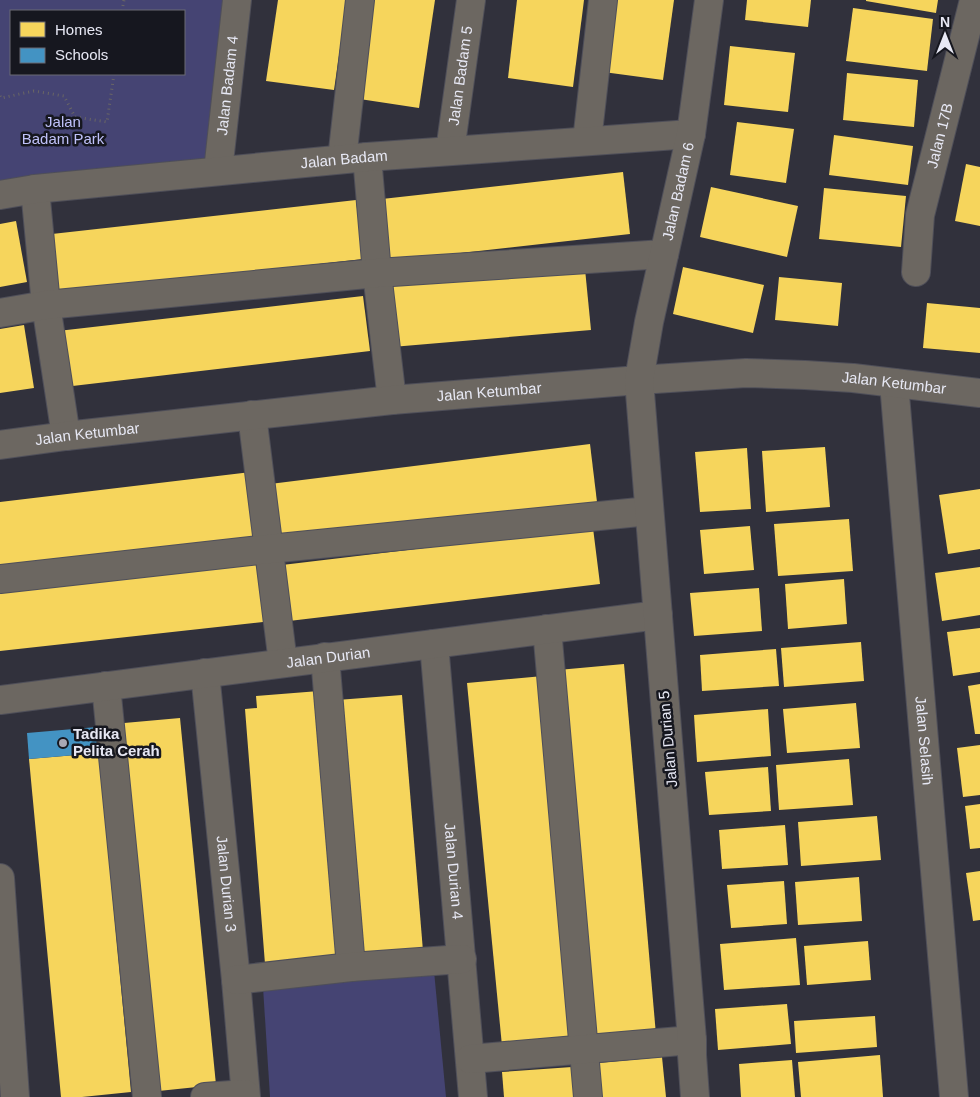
<svg xmlns="http://www.w3.org/2000/svg" width="980" height="1097" font-family="Helvetica,sans-serif">
	<rect width="100%" height="100%" fill="#31313c"/>
	<g fill="#454473" fill-rule="evenodd">
		<path d="M0,0H237L218,171L0,194ZM11,11H184V74H11Z"/>
		<polygon points="434,971 446,1097 270,1097 263,987"/>
	</g>
	<g fill="#f6d55c">
		<polygon points="278,0 347,0 334,90 266,81"/>
		<polygon points="367,0 435,0 419,108 353,98"/>
		<polygon points="517,0 584,0 573,87 508,78"/>
		<polygon points="605,0 674,0 663,80 596,71"/>
		<polygon points="747,0 811,0 808,27 745,20"/>
		<polygon points="866,0 938,0 936,13 866,1"/>
		<polygon points="853,8 933,19 927,71 846,61"/>
		<polygon points="730,46 795,53 788,112 724,105"/>
		<polygon points="847,73 918,80 914,127 843,120"/>
		<polygon points="737,122 794,129 786,183 730,175"/>
		<polygon points="834,135 913,146 908,185 829,175"/>
		<polygon points="966,164 980,167 980,226 955,221"/>
		<polygon points="623,172 630,234 389,261 382,199"/>
		<polygon points="711,187 798,206 787,257 700,237"/>
		<polygon points="824,188 906,196 901,247 819,239"/>
		<polygon points="356,200 363,259 49,294 43,235"/>
		<polygon points="16,221 27,282 0,287 0,224"/>
		<polygon points="683,267 764,285 753,333 673,314"/>
		<polygon points="585,269 591,330 392,347 387,286"/>
		<polygon points="779,277 842,283 838,326 775,320"/>
		<polygon points="363,296 370,351 64,387 58,331"/>
		<polygon points="927,303 980,308 980,353 923,348"/>
		<polygon points="24,325 34,388 0,393 0,329"/>
		<polygon points="590,444 597,502 278,542 270,484"/>
		<polygon points="825,447 830,507 766,512 762,451"/>
		<polygon points="747,448 751,509 700,512 695,452"/>
		<polygon points="251,472 259,541 0,571 0,502"/>
		<polygon points="980,489 980,549 948,554 939,495"/>
		<polygon points="849,519 853,571 778,576 774,524"/>
		<polygon points="750,526 754,570 704,574 700,530"/>
		<polygon points="593,528 600,584 289,621 282,565"/>
		<polygon points="265,563 272,621 0,651 0,592"/>
		<polygon points="980,567 980,615 942,621 935,573"/>
		<polygon points="844,579 847,624 788,629 785,584"/>
		<polygon points="759,588 762,631 694,636 690,593"/>
		<polygon points="980,628 980,672 953,676 947,632"/>
		<polygon points="861,642 864,681 784,687 781,648"/>
		<polygon points="776,649 779,686 702,691 700,655"/>
		<polygon points="624,664 656,1035 590,1041 558,670"/>
		<polygon points="543,676 578,1039 502,1046 467,683"/>
		<polygon points="980,684 980,734 975,734 968,686"/>
		<polygon points="319,691 340,958 265,964 245,709 257,708 256,696"/>
		<polygon points="402,695 423,951 358,957 337,700"/>
		<polygon points="856,703 860,748 787,753 783,709"/>
		<polygon points="768,709 771,756 697,762 694,715"/>
		<polygon points="180,718 216,1085 149,1092 113,724"/>
		<polygon points="980,745 980,795 963,797 957,748"/>
		<polygon points="99,753 131,1092 82,1097 61,1097 29,759"/>
		<polygon points="849,759 853,805 779,810 776,765"/>
		<polygon points="768,767 771,811 709,815 705,772"/>
		<polygon points="980,804 980,848 970,849 965,806"/>
		<polygon points="877,816 881,860 801,866 798,822"/>
		<polygon points="785,825 788,865 722,869 719,830"/>
		<polygon points="980,871 980,920 973,921 966,873"/>
		<polygon points="859,877 862,921 798,925 795,882"/>
		<polygon points="784,881 787,924 731,928 727,885"/>
		<polygon points="796,938 800,985 724,990 720,944"/>
		<polygon points="868,941 871,980 807,985 804,946"/>
		<polygon points="787,1004 791,1044 718,1050 715,1009"/>
		<polygon points="875,1016 877,1047 796,1053 794,1021"/>
		<polygon points="880,1055 883,1097 801,1097 798,1062"/>
		<polygon points="662,1057 666,1097 601,1097 598,1063"/>
		<polygon points="792,1060 795,1097 741,1097 739,1064"/>
		<polygon points="572,1067 575,1097 504,1097 502,1072"/>
	</g>
	<polygon fill="#4393c3" points="97,727 99,753 29,759 27,733"/>
	<g fill="none" stroke-linecap="round" stroke-linejoin="round">
		<defs>
			<g id="minor">
				<polyline points="587,141 603,0"/>
				<path id="s1" d="M450,151L471,0"/>
				<polyline points="367,157 377,273 392,400"/>
				<polyline points="342,159 360,0"/>
				<path id="s2" d="M218,171L237,0"/>
				<polyline points="35,189 46,305 66,436"/>
				<path id="s3" d="M0,195L35,189L367,157L691,134"/>
				<path id="s4" d="M916,272L920,215L974,0"/>
				<polyline points="0,313 46,305 377,273 664,254"/>
				<path id="s5" d="M894,383L954,1097"/>
				<polyline points="252,415 283,663"/>
				<path id="s6" d="M0,445L66,436L392,400L639,380L746,373L805,375L853,378L980,393"/>
				<polyline points="0,579 269,549 649,511"/>
				<polyline points="547,629 588,1097"/>
				<path id="s7" d="M434,644L473,1097"/>
				<polyline points="325,657 351,967"/>
				<path id="s8" d="M205,673L236,980L246,1097"/>
				<polyline points="106,686 147,1097"/>
				<path id="s9" d="M0,700L658,615"/>
				<polyline points="0,878 15,1097"/>
				<polyline points="236,980 351,967 462,959"/>
				<polyline points="470,1059 692,1040"/>
				<polyline points="205,1097 245,1094"/>
				<path id="s10" d="M695,1097L692,1055V1040L639,380L649,322L691,134L709,0"/>
			</g>
		</defs>
		<use href="#minor" stroke="#4f4f59" stroke-width="30"/>
		<g stroke="#696665" stroke-width="3" stroke-dasharray="1 4" stroke-linecap="butt">
			<polyline points="122,11 124,0"/>
			<polyline points="0,96 1,98 34,91 64,96 75,117 107,122 114,74"/>
		</g>
		<use href="#minor" stroke="#6c6761" stroke-width="28"/>
	</g>
	<circle fill="#a7a8b4" stroke="#16171f" stroke-width="2" cx="63" cy="743" r="5"/>
	<g text-anchor="middle" stroke-width="5" stroke-linejoin="round" paint-order="stroke">
		<g font-size="15" fill="#e7e8f4" stroke="#16171f">
			<text dy="5" stroke="none"><textPath href="#s1" startOffset="76">Jalan Badam 5</textPath></text>
			<text dy="5" stroke="none"><textPath href="#s2" startOffset="86">Jalan Badam 4</textPath></text>
			<text dy="5" stroke="none"><textPath href="#s4" startOffset="139">Jalan 17B</textPath></text>
			<text dy="5" stroke="none"><textPath href="#s3" startOffset="346">Jalan Badam</textPath></text>
			<text dy="5" stroke="none"><textPath href="#s10" startOffset="912">Jalan Badam 6</textPath></text>
			<text dy="5" stroke="none"><textPath href="#s6" startOffset="898">Jalan Ketumbar</textPath></text>
			<text dy="5" stroke="none"><textPath href="#s6" startOffset="492">Jalan Ketumbar</textPath></text>
			<text dy="5" stroke="none"><textPath href="#s6" startOffset="88">Jalan Ketumbar</textPath></text>
			<text dy="5" stroke="none"><textPath href="#s9" startOffset="331">Jalan Durian</textPath></text>
			<text transform="translate(668 739) rotate(-95)" y="5">Jalan Durian 5</text>
			<text dy="5" stroke="none"><textPath href="#s5" startOffset="359">Jalan Selasih</textPath></text>
			<text dy="5" stroke="none"><textPath href="#s7" startOffset="228">Jalan Durian 4</textPath></text>
			<text dy="5" stroke="none"><textPath href="#s8" startOffset="212">Jalan Durian 3</textPath></text>
		</g>
		<g font-size="15" fill="#c0c2fa" stroke="#16171f">
			<text x="63" y="127">Jalan<tspan x="63" dy="17">Badam Park</tspan></text>
		</g>
		<g font-size="15" font-weight="bold" fill="#e7e8f4" stroke="#16171f" text-anchor="start">
			<text x="73" y="739">Tadika<tspan x="73" dy="17">Pelita Cerah</tspan></text>
		</g>
	</g>
	<rect x="10" y="10" width="175" height="65" fill="#16171f" stroke="#6a6b74"/>
	<rect x="20" y="22" width="25" height="15" fill="#f6d55c" stroke="#6a6b74"/>
	<text x="55" y="35" font-size="15" fill="#e7e8f4">Homes</text>
	<rect x="20" y="48" width="25" height="15" fill="#4393c3" stroke="#6a6b74"/>
	<text x="55" y="60" font-size="15" fill="#e7e8f4">Schools</text>
	<g transform="translate(945 35)" stroke="#16171f" stroke-width="4" paint-order="stroke">
	<path d="M0-4L9 19L0 12L-9 19Z" fill="#e7e8f4"/>
	<text y="-8" font-size="14" font-weight="bold" text-anchor="middle" fill="#e7e8f4">N</text>
	</g>
</svg>
